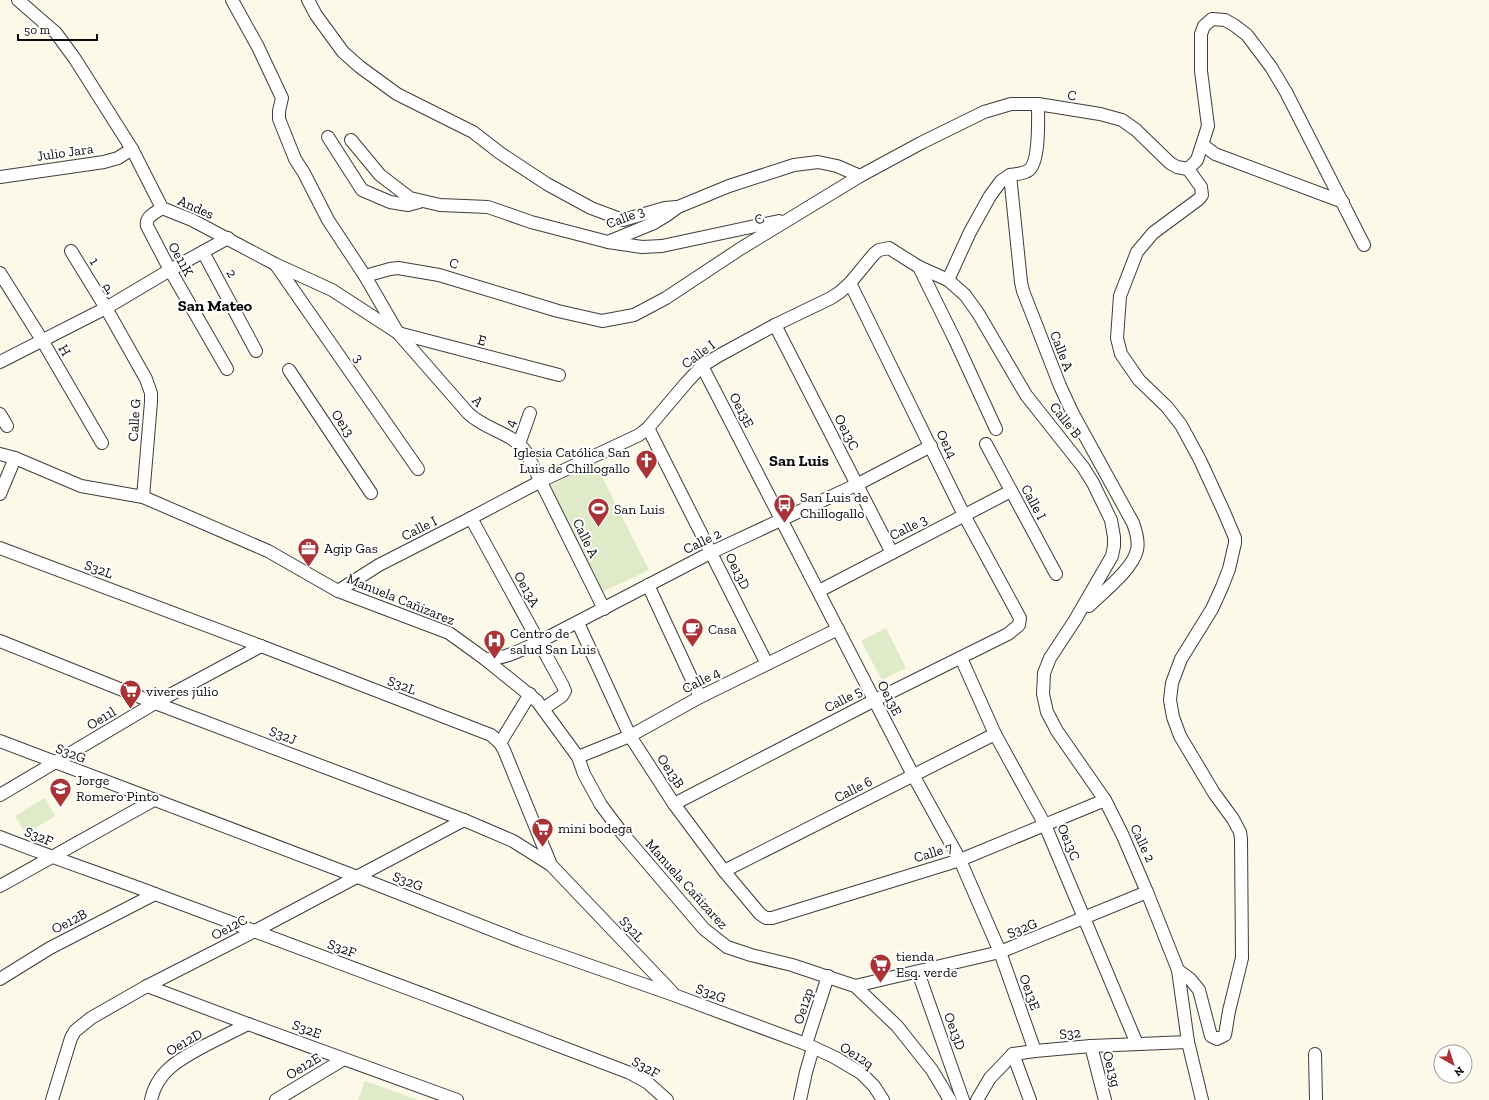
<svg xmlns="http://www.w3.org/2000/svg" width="1489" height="1100" font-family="'Zilla Slab',serif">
	<rect width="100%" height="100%" fill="#fcf9e9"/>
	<g fill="#deeac8">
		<polygon points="595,463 649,570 600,593 546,488"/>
		<polygon points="886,628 906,668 882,680 861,641"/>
		<polygon points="45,798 55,816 26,834 15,816"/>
		<polygon points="365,1081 418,1100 358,1100"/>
	</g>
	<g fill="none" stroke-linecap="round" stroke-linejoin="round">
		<defs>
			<g id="minor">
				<polyline points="18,0 56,33 75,59 132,149 162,208 192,220 275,264 332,290 398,333 559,375"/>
				<polyline points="232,0 258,47 282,98 279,111 279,119 295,159 304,173 328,220 365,276"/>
				<polyline points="308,0 316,15 343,52 360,67 397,94 473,132 500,153 547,184 591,208 623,220 665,208 677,207"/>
				<polyline points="328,137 362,190 390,202 408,205 419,202"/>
				<polyline points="351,140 380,175 410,198 440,205 488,207 531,222 608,242 654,223 667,215 678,207 729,186 794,165 818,162 837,166 860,176"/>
				<polyline points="1203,145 1215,154 1343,202"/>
				<path d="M1010,175C1016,174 1024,174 1029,170C1040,161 1038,119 1038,104"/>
				<polyline points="0,177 104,162 118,158 132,149"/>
				<path d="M162,208C155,213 145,217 147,226L170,270L227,369"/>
				<polyline points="608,242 642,247 662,246 779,221"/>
				<polyline points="71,251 106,308 146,379 151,393 151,402 143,497"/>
				<polyline points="203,252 256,351"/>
				<polyline points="276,265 418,469"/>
				<polyline points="919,267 948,280 965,295 978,313 1026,395 1083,467 1093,483 1111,520 1114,537 1114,546 1112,556 1075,620 1050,658 1044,673 1043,694 1047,712 1057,731 1105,800 1123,836 1147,892 1178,970 1188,1042 1202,1100"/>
				<polyline points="0,273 42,340 102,443"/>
				<path d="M948,280L970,232L990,196L1001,181L1010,175L1021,282L1023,291L1060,386L1073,414L1133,523C1136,531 1139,541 1137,550C1133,569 1103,592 1089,606"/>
				<polyline points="775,325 892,553"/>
				<polyline points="0,362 106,308 170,270 228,238"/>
				<polyline points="702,366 913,775 960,860 1000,952 1035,1051"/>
				<polyline points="289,370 371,493"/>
				<polyline points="0,414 7,426"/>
				<polyline points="648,428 767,664"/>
				<polyline points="519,444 530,413"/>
				<polyline points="986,444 1056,574"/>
				<polyline points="0,454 15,458 81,486 143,497 268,551 338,591 449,633 485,659 537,701 578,757 584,774 601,805 622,833 704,929 727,947 751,955 792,965 855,986 897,1026 932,1070 950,1100"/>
				<polyline points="0,494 15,458"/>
				<polyline points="471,518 563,686 565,691 562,696 543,709"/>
				<polyline points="0,548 261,646 491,735 500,743 504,750 551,865 672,992"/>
				<polyline points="648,585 700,697"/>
				<polyline points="338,591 379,565 471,518 541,481 639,435 648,428 687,382 702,366 720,355 775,325 831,298 840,292 850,283 874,254 879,250 889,248 919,267 955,340 996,429"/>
				<polyline points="819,591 1011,491"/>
				<path d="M604,609L526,452C512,432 485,430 468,413L398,333L365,276L390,269L398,268L439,275L558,311L602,321L634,315L666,298L740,249L860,176L921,143L984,112L1011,104H1038L1100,114L1122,120L1136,130L1170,163L1177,167L1188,169L1197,160L1208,126L1201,71V34L1204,26L1212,19L1225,20L1234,25L1247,35L1271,67L1286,92L1364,245"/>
				<polyline points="578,623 630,736 674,804 724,871 760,914 766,918 772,918 960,860 1105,800"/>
				<polyline points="0,641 155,703 464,820 513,841 551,865"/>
				<polyline points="961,658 995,734 1045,825 1137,1044"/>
				<path d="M485,659C504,660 522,649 539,642L712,552L858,484L931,446"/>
				<polyline points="0,741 355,876 520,941 674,995 806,1044 834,1057 861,1073 874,1086 883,1100"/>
				<polyline points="500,743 530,694"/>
				<polyline points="578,757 630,736 700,697 838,629"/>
				<polyline points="0,795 155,703 261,646"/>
				<polyline points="674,804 875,700 1008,634 1019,625 1020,618 964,515 850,283"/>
				<path d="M0,837C51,857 104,875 155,894C314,953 472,1012 630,1073L648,1083L667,1100"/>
				<polyline points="724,871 995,734"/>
				<polyline points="0,886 154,800"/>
				<polyline points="1178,970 1190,979 1199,990 1211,1036 1217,1039 1225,1035 1229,1011 1242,958 1241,839 1240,832 1233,819 1214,793 1180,736 1173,717 1170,700 1172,683 1181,659 1212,609 1222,587 1229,569 1235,543 1235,538 1224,512 1200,460 1181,425 1167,407 1139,380 1121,354 1117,338 1120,296 1137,252 1153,233 1199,199 1202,195 1201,187 1188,169"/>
				<polyline points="918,972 963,1100"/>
				<polyline points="0,979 50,948 155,894"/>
				<polyline points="147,986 248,1024 457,1100"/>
				<polyline points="855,986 1000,952 1147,892"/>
				<polyline points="806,1044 828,976"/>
				<polyline points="1091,1046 1105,1100"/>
				<polyline points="1013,1054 1030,1100"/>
				<polyline points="1315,1054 1316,1100"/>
				<polyline points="52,1100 71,1038 75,1031 91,1018 147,986 253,932 464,820"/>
				<path d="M151,1100C157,1070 182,1058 206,1045C220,1038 234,1031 248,1024"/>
				<polyline points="276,1100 344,1059"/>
				<polyline points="800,1100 806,1072 813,1048"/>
				<polyline points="977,1100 990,1078 1013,1054 1035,1051 1091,1046 1188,1042"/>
			</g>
		</defs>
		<use href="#minor" stroke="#3d3d3d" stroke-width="14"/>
		<use href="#minor" stroke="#fff" stroke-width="12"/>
	</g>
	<defs>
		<symbol id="church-pin" viewBox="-11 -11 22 30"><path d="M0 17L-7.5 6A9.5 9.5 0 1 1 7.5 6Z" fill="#a93337" stroke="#fff"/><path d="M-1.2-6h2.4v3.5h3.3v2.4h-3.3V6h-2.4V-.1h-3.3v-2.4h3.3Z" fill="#fff"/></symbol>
		<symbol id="bus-pin" viewBox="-11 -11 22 30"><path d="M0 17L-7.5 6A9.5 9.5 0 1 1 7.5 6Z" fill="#a93337" stroke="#fff"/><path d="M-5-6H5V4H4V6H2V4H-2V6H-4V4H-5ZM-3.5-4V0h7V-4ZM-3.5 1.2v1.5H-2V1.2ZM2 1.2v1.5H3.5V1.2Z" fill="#fff"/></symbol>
		<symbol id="stadium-pin" viewBox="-11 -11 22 30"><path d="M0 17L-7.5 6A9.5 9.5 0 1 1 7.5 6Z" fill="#a93337" stroke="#fff"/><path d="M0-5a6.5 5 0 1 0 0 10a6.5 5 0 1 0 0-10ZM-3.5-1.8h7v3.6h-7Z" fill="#fff"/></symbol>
		<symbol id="office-pin" viewBox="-11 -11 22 30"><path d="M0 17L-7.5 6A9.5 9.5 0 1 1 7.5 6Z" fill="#a93337" stroke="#fff"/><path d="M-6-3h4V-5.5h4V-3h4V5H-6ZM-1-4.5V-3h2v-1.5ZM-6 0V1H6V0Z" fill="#fff"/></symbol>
		<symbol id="cafe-pin" viewBox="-11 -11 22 30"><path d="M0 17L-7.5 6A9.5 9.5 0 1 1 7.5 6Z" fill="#a93337" stroke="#fff"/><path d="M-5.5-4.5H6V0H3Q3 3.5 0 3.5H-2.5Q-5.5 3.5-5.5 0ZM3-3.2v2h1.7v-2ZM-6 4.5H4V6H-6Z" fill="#fff"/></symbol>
		<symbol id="hospital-pin" viewBox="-11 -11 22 30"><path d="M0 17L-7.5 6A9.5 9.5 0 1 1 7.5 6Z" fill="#a93337" stroke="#fff"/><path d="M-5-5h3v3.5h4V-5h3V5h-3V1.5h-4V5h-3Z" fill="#fff"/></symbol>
		<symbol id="supermarket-pin" viewBox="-11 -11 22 30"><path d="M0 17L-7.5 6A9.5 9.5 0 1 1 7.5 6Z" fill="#a93337" stroke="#fff"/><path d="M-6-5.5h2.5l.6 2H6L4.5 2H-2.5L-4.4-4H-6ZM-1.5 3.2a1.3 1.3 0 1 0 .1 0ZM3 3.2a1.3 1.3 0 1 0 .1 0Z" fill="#fff"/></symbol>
		<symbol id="school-pin" viewBox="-11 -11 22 30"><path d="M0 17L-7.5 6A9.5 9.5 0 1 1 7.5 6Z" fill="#a93337" stroke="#fff"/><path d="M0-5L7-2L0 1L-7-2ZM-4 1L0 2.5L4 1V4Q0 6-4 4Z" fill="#fff"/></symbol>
	</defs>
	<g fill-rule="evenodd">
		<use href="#church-pin" x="634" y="448" width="25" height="34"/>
		<use href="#bus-pin" x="772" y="492" width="25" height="34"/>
		<use href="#stadium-pin" x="586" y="496" width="25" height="34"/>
		<use href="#office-pin" x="296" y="536" width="25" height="34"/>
		<use href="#cafe-pin" x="680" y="616" width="25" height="34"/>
		<use href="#hospital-pin" x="482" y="628" width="25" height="34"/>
		<use href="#supermarket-pin" x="118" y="678" width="25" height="34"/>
		<use href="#school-pin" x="48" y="776" width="25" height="34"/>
		<use href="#supermarket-pin" x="530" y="816" width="25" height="34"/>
		<use href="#supermarket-pin" x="868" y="952" width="25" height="34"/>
	</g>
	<g text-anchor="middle" stroke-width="4" stroke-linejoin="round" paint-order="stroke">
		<g font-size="14" fill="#0a0a0a" stroke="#fff">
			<text transform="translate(1072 95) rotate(9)" y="5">C</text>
			<text transform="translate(65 152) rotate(-8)" y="5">Julio Jara</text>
			<text transform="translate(196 207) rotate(24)" y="5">Andes</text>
			<text transform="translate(625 217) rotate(-21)" y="5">Calle 3</text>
			<text transform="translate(759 219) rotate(-31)" y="5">C</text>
			<text transform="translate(181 259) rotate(61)" y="5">Oe11K</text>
			<text transform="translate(95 261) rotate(59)" y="5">1</text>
			<text transform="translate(454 263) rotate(17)" y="5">C</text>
			<text transform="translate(232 273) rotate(62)" y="5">2</text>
			<text transform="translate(107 289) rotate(-31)" y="5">P</text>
			<text transform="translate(482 340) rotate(15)" y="5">E</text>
			<text transform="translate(65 350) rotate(60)" y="5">H</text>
			<text transform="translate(1062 351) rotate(69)" y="5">Calle A</text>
			<text transform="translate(698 354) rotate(-37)" y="5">Calle I</text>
			<text transform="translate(359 358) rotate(55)" y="5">3</text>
			<text transform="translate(478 401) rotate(47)" y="5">A</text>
			<text transform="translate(742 410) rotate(63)" y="5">Oe13E</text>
			<text transform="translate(134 420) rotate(-86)" y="5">Calle G</text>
			<text transform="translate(1066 420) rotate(51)" y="5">Calle B</text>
			<text transform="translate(343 423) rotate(56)" y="5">Oe13</text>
			<text transform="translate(510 423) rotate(-71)" y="5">4</text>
			<text transform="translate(847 432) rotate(63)" y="5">Oe13C</text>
			<text transform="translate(947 444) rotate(64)" y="5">Oe14</text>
			<text transform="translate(1034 502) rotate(62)" y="5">Calle I</text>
			<text transform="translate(908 527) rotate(-27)" y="5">Calle 3</text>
			<text transform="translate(419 528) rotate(-27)" y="5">Calle I</text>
			<text transform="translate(586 538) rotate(64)" y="5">Calle A</text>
			<text transform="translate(702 541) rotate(-26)" y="5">Calle 2</text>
			<text transform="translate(99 569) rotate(20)" y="5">S32L</text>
			<text transform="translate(738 571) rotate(64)" y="5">Oe13D</text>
			<text transform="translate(527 589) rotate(61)" y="5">Oe13A</text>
			<text transform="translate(401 599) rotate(22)" y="5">Manuela Cañizarez</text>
			<text transform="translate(701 680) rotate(-27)" y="5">Calle 4</text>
			<text transform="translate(402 685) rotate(21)" y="5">S32L</text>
			<text transform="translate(890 698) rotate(63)" y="5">Oe13E</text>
			<text transform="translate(843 699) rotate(-28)" y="5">Calle 5</text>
			<text transform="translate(101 718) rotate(-31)" y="5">Oe11l</text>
			<text transform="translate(283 735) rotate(21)" y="5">S32J</text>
			<text transform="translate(71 753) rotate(21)" y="5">S32G</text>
			<text transform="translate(671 771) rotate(57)" y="5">Oe13B</text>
			<text transform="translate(853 789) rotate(-27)" y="5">Calle 6</text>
			<text transform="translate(39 836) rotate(22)" y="5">S32F</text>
			<text transform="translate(1069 842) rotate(67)" y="5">Oe13C</text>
			<text transform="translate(1143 843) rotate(65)" y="5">Calle 2</text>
			<text transform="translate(933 852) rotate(-17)" y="5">Calle 7</text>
			<text transform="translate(408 881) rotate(21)" y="5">S32G</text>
			<text transform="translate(687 884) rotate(48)" y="5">Manuela Cañizarez</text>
			<text transform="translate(69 921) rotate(-27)" y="5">Oe12B</text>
			<text transform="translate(229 927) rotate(-27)" y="5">Oe12C</text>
			<text transform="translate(1022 928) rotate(-22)" y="5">S32G</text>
			<text transform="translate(632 929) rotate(47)" y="5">S32L</text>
			<text transform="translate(342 948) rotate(20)" y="5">S32F</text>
			<text transform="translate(1030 992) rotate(70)" y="5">Oe13E</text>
			<text transform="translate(711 993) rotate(20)" y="5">S32G</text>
			<text transform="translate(803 1006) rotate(-72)" y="5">Oe12p</text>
			<text transform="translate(307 1029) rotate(20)" y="5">S32E</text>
			<text transform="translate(955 1031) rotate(70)" y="5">Oe13D</text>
			<text transform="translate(1070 1033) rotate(-5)" y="5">S32</text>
			<text transform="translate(184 1042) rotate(-30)" y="5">Oe12D</text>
			<text transform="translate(857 1055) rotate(33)" y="5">Oe12q</text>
			<text transform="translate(303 1066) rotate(-31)" y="5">Oe12E</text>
			<text transform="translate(646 1067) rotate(29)" y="5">S32F</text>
			<text transform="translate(1112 1069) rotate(75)" y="5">Oe13g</text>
		</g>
		<g font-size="14" fill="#0a0a0a" stroke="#fff" text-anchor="start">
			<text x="630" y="457" text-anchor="end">Iglesia Católica San<tspan x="630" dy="16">Luis de Chillogallo</tspan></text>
			<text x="800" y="502">San Luis de<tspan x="800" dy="16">Chillogallo</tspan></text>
			<text x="614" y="514">San Luis</text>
			<text x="324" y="553">Agip Gas</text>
			<text x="708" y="634">Casa</text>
			<text x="510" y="638">Centro de<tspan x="510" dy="16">salud San Luis</tspan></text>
			<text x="146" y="696">viveres julio</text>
			<text x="76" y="785">Jorge<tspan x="76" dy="16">Romero Pinto</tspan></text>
			<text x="558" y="833">mini bodega</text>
			<text x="896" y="961">tienda<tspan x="896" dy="16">Esq. verde</tspan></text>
		</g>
		<g font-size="16" font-weight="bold" fill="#0a0a0a" stroke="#fff">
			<text x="215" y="311">San Mateo</text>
			<text x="799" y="466">San Luis</text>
		</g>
	</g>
	<g transform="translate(1453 1064) rotate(141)"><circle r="19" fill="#ffffff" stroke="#9d9d9d"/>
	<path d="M0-3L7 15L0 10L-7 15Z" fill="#a93337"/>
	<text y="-6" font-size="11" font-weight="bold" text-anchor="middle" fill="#0a0a0a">N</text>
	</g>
	<path d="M18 34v6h79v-6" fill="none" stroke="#0a0a0a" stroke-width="2"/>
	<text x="24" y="34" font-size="12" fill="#0a0a0a" stroke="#ffffff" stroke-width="3" paint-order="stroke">50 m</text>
</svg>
